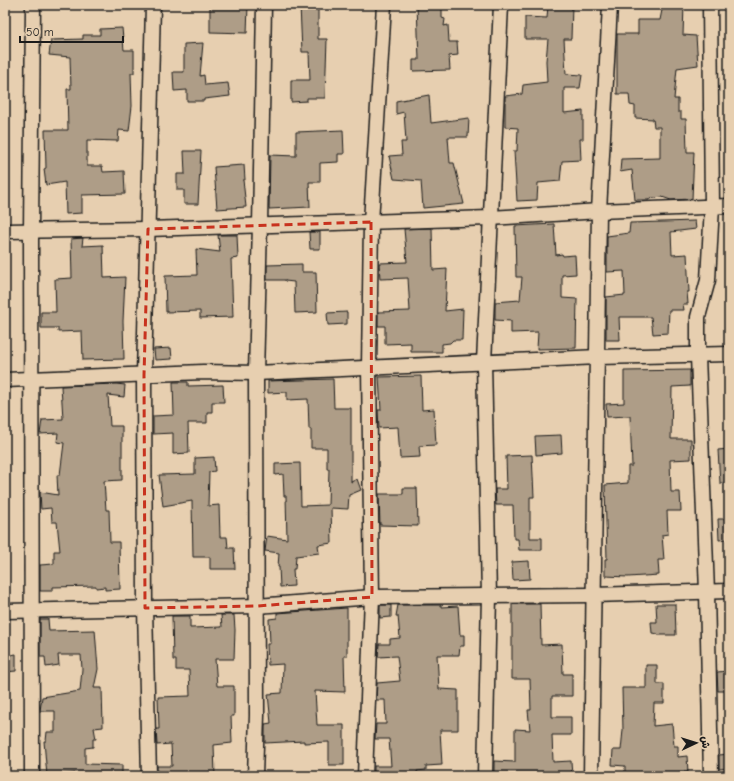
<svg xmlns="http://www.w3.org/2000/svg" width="734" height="781" font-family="'Comic Neue','Playpen Sans Arabic',sans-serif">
	<rect width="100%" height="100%" fill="#e7cfb0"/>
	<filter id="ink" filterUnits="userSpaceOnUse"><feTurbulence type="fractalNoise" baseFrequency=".025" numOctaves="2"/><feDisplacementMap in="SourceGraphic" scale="8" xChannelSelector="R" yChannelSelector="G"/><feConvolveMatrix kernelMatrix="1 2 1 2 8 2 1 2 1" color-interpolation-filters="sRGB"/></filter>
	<g filter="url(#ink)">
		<g fill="#ae9d87" stroke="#1c1c1c">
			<polygon points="210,5 248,5 247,33 210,32"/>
			<polygon points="300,5 318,5 318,39 327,39 325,98 307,98 307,101 291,102 291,80 310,80 309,52 302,52"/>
			<polygon points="417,5 442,5 442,18 445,19 444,26 448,25 449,42 457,42 458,55 449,56 450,70 413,71 413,60 419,60"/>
			<polygon points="548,5 572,5 571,39 564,39 566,74 582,75 580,88 564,88 564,113 583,111 583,139 580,139 581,160 562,161 560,181 538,183 537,200 517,201 514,151 517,151 518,128 505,127 505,96 522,94 523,85 547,82 546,61 548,39 525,39 525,17 547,18"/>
			<polygon points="663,5 684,5 683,35 696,36 698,65 677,68 674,99 678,99 678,112 681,112 681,119 686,119 687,152 694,152 692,199 671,200 662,197 649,199 649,200 635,200 632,170 620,172 621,159 660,158 660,127 654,127 653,119 635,118 635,106 630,105 629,94 617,94 617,34 638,34 638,20 660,20"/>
			<polygon points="122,28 124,50 134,50 134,73 131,73 132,106 129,131 119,130 118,141 87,140 87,166 102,166 103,172 124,171 125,194 82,195 82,213 66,214 65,182 46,185 44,169 46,168 45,130 68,130 67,89 71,89 70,57 49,55 51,40 83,39 83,35 100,35 100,29"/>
			<polygon points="203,43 200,76 204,75 205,85 228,83 230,96 204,99 204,101 187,101 187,90 174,91 173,72 184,72 184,44"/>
			<polygon points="429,95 431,123 469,118 468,137 448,137 450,163 454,163 464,204 423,208 421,181 394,179 389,156 402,155 401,142 406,142 404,112 396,114 396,101"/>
			<polygon points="343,130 344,154 338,154 338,162 320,163 320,182 309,182 310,207 269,209 270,155 296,156 296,132"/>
			<polygon points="184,151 201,151 198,204 184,204 184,190 177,190 177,174 185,174"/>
			<polygon points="244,165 245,180 243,180 246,207 217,209 214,167"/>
			<polygon points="695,221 696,229 671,232 672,255 687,254 689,292 687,292 688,304 683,304 684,310 669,310 668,333 653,334 651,317 619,317 620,340 606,340 606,297 625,295 624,271 607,272 607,236 629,233 630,223"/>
			<polygon points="554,224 556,255 562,254 563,256 575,255 576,274 562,275 562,298 577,299 576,348 537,349 538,332 511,333 511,321 495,320 495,302 520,300 522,277 516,277 515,226"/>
			<polygon points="432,228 433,270 447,269 445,311 463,309 462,340 453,340 450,343 442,344 442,352 411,352 411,343 385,344 385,326 378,326 378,312 410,311 408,278 380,279 379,263 407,262 404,229"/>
			<polygon points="309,232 320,232 320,249 310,249"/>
			<polygon points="218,235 237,235 238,258 231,259 233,317 200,318 200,311 166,312 165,276 197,275 196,249 220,252"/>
			<polygon points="83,238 82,246 103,245 104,278 125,277 123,321 124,359 83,360 82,331 58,332 58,328 41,328 41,312 56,312 55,279 72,278 71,239"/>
			<polygon points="302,264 302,272 316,272 317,312 295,313 294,282 285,281 285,280 267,280 267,265"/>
			<polygon points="347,312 347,324 328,325 327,313"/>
			<polygon points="171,348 172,359 155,360 154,349"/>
			<polygon points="690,370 690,386 672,387 671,439 691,439 691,459 670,460 671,492 680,492 681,511 667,511 668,534 662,535 664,560 658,560 659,575 628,577 605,576 605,559 607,559 605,485 628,483 628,466 632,466 630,416 607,417 606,404 624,403 624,371"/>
			<polygon points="421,376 422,410 434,409 436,445 419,446 420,457 400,458 398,427 379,428 378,410 381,410 379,377"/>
			<polygon points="333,379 334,408 351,408 351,482 357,479 361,490 349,495 348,509 331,508 332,543 318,545 319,553 296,556 295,569 293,569 294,586 280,587 279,567 278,567 279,553 265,551 267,536 287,539 286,496 284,496 283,474 275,475 275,464 300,463 301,506 328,505 329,469 327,469 327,448 311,448 311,429 309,429 308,399 287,400 287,392 268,393 268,381"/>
			<polygon points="173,382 188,382 188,386 223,385 224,402 212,402 212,412 207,412 207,423 188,423 189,453 173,454 173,433 153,434 153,416 174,415"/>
			<polygon points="116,384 125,385 124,397 108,395 110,426 122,426 122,480 104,481 106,510 109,510 110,542 119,542 120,589 105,590 105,587 96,588 96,586 52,587 52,591 40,591 40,565 54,564 54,551 60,551 57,522 52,522 51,508 41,509 40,492 58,495 57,475 60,475 64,443 57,442 58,433 40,434 42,420 63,419 61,386"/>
			<polygon points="561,435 562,453 536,455 535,436"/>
			<polygon points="729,449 729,483 720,483 718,450"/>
			<polygon points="532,455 534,497 530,497 530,538 542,538 542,550 519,550 518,539 514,539 513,505 496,505 495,489 507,489 506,456"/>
			<polygon points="214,457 215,471 209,472 208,506 219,505 220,537 227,537 228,548 234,548 235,569 210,569 210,557 193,557 192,501 163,506 159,475 195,474 195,458"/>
			<polygon points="403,488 417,488 418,526 380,525 379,494 403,494"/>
			<polygon points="718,519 729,519 729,539 719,540"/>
			<polygon points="529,561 530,579 513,580 512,562"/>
			<polygon points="512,604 540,604 541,645 562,644 563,674 572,674 572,696 552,696 552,717 571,717 571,735 552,735 553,762 571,761 572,776 494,776 494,761 515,762 515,729 530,730 528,710 531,710 530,679 512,679"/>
			<polygon points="656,604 675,604 676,635 658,635 658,634 652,633 651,622 657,622"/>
			<polygon points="380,605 391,605 391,617 380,618"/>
			<polygon points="398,605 441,605 441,607 458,606 460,635 464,635 464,646 460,646 459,655 437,655 439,689 458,690 458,730 440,730 442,765 426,766 426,770 417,771 418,776 374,776 374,766 391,766 389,739 375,739 376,724 386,724 385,700 376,700 377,683 400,681 397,656 378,657 379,644 390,644 390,639 400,638 398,616 396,616"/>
			<polygon points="347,608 347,656 344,656 345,692 315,691 317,725 344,725 344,765 329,765 329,742 304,743 304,741 265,743 265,724 271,723 268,694 282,693 283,664 268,665 267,644 270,644 269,619 277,618 277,613"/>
			<polygon points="221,615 234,615 235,630 234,659 215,659 217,686 234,686 234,716 231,716 232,743 214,745 215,776 157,776 157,766 172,766 171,744 157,745 156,729 159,729 158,697 190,696 189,670 176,670 176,660 173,660 172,616 190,616 190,628 222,627"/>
			<polygon points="40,619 48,619 49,631 95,630 98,669 94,688 102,688 103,727 94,728 96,739 93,739 93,747 85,748 85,764 122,765 122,774 116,774 116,776 104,776 104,774 75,775 75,773 47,776 44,741 46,741 47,732 55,732 55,711 40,711 42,697 80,691 82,669 81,655 58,655 59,665 46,667 45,657 40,657"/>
			<polygon points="16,654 16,671 5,672 5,656"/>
			<polygon points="646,665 657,665 657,684 664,684 664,703 654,703 653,726 672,724 674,746 678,746 678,757 687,756 688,772 679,772 679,776 625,776 625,766 612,765 613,750 621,750 623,730 622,688 646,688"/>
			<polygon points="729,671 729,691 718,691 717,672"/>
			<polygon points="729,754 729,768 719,769 719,755"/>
		</g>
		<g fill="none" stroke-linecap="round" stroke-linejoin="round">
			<defs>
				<g id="minor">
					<polyline points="710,5 712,206 708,280 698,317 698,356 707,592 711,776"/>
					<polyline points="5,231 148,229 490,218 599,211 729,206"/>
					<polyline points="5,380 203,372 256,373 598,357 729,354"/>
					<polyline points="5,611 257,606 372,597 593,595 729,591"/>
					<polyline points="32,776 31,231 33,5"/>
					<polyline points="149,776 145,608 144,375 153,5"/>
					<polyline points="255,776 257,715 256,373 260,225 264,5"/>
					<polyline points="365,776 372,597 369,367 371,222 384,5"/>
					<polyline points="485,776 489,596 484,362 501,5"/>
					<polyline points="591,776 599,211 610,5"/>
				</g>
			</defs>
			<use href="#minor" stroke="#1c1c1c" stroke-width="17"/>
			<use href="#minor" stroke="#e7cfb0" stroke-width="14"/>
		</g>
	</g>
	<path fill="none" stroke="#c8321e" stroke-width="3" stroke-dasharray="8 5" stroke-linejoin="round" d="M371,222L372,597L257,606L145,608L144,375L148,229Z"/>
	<rect width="734" height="781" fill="none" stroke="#e7cfb0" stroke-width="20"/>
	<rect x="10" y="10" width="714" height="761" fill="none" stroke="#1c1c1c" stroke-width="1.5" filter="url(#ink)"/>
	<g transform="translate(696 743) rotate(86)" stroke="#e7cfb0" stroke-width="3" paint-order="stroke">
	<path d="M0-3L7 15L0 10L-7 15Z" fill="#1c1c1c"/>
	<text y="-6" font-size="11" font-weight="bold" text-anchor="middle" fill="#1c1c1c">ش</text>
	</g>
	<path d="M20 36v6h103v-6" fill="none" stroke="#1c1c1c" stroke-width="2"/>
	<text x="26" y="36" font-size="12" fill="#1c1c1c" stroke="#e7cfb0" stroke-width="3" paint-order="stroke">50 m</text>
</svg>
